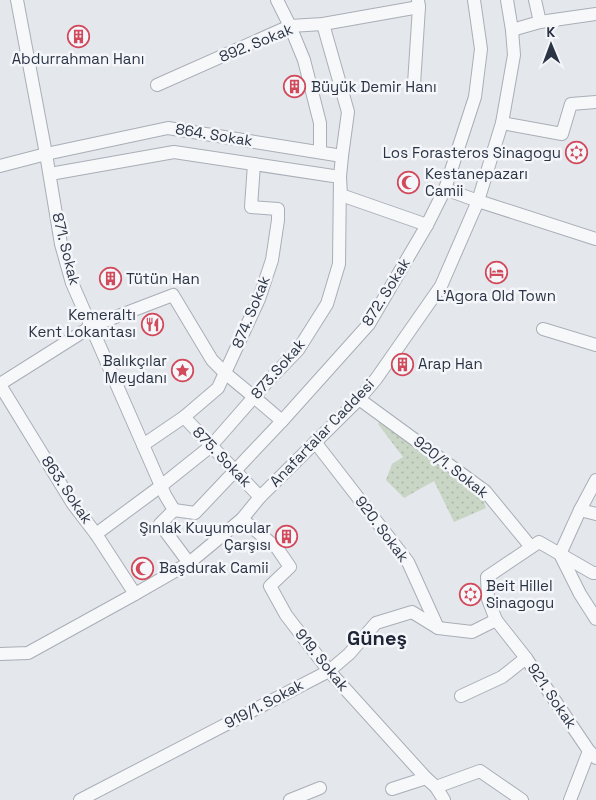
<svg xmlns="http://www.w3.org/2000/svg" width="596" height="800" font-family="'Space Grotesk',sans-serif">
	<defs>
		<pattern id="park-dots" width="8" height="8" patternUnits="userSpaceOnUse" patternTransform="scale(1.25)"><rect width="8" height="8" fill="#c9d6c5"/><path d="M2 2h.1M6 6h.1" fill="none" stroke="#adb8ab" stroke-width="1.8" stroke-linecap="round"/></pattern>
	</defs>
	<rect width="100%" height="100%" fill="#e4e7ec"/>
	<polygon fill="url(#park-dots)" points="384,416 479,486 486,508 454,522 434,481 404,498 386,480 392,464 403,457 378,424"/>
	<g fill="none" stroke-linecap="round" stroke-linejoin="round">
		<defs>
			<g id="street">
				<polyline points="17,0 46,154 61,244 72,283 165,495 174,510"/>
				<polyline points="277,0 290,26 304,60 320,123 320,152"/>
				<polyline points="535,0 540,22"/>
				<polyline points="512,30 540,22 596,14"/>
				<polyline points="414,84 419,7 418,0"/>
				<polyline points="157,85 290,26 323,24 419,7"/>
				<polyline points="502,123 562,134 571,104 596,102"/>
				<polyline points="0,166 46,154 168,128 342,156"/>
				<polyline points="50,174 174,152 340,177 341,195 427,225"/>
				<polyline points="445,189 478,201 596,239"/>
				<polyline points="543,329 596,345"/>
				<polyline points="0,384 92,326 173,295 212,360 225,373 254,397 282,421"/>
				<polyline points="0,385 73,504 96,534 135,594"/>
				<polyline points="359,399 485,491 531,547"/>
				<polyline points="184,417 260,497"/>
				<polyline points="315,442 408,562 438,628"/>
				<polyline points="143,445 184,417 218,388 259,299 272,260 278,220 278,209 251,207 254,164"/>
				<polyline points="596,480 580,510 560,554 580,594 596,619"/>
				<polyline points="174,510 195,513 282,421 369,324 427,225 445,189 475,97 481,49 474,0"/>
				<polyline points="174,510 160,524 189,563"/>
				<polyline points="580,510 596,514"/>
				<polyline points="242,519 277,548 290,567 270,586 286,615 329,671 426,778 436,787 444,800"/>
				<polyline points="96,534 161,486 211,446 268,381 298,350 327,304 339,264 340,177 342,156 348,112 323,24"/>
				<polyline points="596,573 593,573 539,542 487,577 488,599 496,620 526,658 589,751 596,758"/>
				<polyline points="0,654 28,653 135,594 189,563 242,519 260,497 359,399 376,379 441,286 478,201 502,123 514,55 512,30 507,0"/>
				<polyline points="461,696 502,677 526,658"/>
				<polyline points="436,787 480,771 522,800"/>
				<polyline points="392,789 426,778"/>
				<polyline points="80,800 329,671 349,654 376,623 412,612 438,628 472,632 496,620"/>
				<polyline points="290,800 320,788"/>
				<polyline points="570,800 589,751"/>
			</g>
		</defs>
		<use href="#street" stroke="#a9aeb7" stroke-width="14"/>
		<use href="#street" stroke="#f7f8fa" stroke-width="12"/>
	</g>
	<defs>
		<symbol id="building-ring" viewBox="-11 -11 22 22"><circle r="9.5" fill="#f4f6f9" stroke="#d1495b" stroke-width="1.5"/><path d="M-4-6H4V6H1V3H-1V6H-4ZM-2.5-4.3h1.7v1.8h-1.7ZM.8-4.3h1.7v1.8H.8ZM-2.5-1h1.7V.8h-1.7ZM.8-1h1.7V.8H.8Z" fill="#d1495b"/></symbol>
		<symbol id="synagogue-ring" viewBox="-11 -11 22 22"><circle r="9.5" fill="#f4f6f9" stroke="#d1495b" stroke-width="1.5"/><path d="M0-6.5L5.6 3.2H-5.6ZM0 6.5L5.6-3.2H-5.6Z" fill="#d1495b"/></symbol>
		<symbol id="mosque-ring" viewBox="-11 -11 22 22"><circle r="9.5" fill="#f4f6f9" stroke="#d1495b" stroke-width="1.5"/><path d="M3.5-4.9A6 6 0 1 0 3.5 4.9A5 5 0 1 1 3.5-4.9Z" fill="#d1495b"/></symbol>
		<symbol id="hotel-ring" viewBox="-11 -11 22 22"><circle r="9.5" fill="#f4f6f9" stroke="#d1495b" stroke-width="1.5"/><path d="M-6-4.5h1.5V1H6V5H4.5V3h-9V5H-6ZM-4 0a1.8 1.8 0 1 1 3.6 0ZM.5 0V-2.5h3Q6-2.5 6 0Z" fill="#d1495b"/></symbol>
		<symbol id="restaurant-ring" viewBox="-11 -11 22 22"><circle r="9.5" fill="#f4f6f9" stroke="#d1495b" stroke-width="1.5"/><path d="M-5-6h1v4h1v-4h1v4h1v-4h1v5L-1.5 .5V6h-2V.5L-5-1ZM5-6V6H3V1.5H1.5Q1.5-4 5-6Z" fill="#d1495b"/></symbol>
		<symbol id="sight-ring" viewBox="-11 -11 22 22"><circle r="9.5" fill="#f4f6f9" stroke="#d1495b" stroke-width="1.5"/><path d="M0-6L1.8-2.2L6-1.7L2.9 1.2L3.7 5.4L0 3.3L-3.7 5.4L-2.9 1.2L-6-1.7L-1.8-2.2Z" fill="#d1495b"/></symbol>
	</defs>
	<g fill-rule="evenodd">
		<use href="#building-ring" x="66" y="24" width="25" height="25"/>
		<use href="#building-ring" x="282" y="74" width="25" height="25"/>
		<use href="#synagogue-ring" x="564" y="140" width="25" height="25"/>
		<use href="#mosque-ring" x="396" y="170" width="25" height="25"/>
		<use href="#hotel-ring" x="484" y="260" width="25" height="25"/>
		<use href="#building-ring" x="98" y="266" width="25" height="25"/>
		<use href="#restaurant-ring" x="140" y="312" width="25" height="25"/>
		<use href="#building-ring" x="390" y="352" width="25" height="25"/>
		<use href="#sight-ring" x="170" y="358" width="25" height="25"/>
		<use href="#building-ring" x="274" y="524" width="25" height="25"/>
		<use href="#mosque-ring" x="130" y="556" width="25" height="25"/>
		<use href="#synagogue-ring" x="458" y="582" width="25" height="25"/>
	</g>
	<g text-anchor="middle" stroke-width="5" stroke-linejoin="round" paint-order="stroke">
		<g font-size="15" fill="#2b3445" stroke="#f4f6f9">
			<text transform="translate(256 43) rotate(-22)" y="5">892. Sokak</text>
			<text transform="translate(214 135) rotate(9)" y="5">864. Sokak</text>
			<text transform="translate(66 249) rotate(76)" y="5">871. Sokak</text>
			<text transform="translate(386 292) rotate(-58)" y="5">872. Sokak</text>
			<text transform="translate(251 312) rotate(-68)" y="5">874. Sokak</text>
			<text transform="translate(278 369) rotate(-49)" y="5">873.Sokak</text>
			<text transform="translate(322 433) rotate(-46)" y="5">Anafartalar Caddesi</text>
			<text transform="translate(222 457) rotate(46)" y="5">875. Sokak</text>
			<text transform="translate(451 467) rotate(38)" y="5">920/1. Sokak</text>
			<text transform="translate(67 490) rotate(56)" y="5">863. Sokak</text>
			<text transform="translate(382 529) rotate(53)" y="5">920. Sokak</text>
			<text transform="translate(322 660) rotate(51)" y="5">919. Sokak</text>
			<text transform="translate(552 696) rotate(56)" y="5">921. Sokak</text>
			<text transform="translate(264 704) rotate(-28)" y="5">919/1. Sokak</text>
		</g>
		<g font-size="15" fill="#2b3445" stroke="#f4f6f9" text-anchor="start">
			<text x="78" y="64" text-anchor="middle">Abdurrahman Hanı</text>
			<text x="311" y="92">Büyük Demir Hanı</text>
			<text x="561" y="158" text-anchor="end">Los Forasteros Sinagogu</text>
			<text x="425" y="179">Kestanepazarı<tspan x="425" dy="17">Camii</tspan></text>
			<text x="126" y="284">Tütün Han</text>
			<text x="496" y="301" text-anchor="middle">L'Agora Old Town</text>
			<text x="136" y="320" text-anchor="end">Kemeraltı<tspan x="136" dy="17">Kent Lokantası</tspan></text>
			<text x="167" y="366" text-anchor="end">Balıkçılar<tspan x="167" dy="17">Meydanı</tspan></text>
			<text x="418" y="369">Arap Han</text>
			<text x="271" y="533" text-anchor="end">Şınlak Kuyumcular<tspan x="271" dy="17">Çarşısı</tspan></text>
			<text x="159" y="573">Başdurak Camii</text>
			<text x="486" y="591">Beit Hillel<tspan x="486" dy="17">Sinagogu</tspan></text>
		</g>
		<g font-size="20" font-weight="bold" fill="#1d2536" stroke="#f4f6f9">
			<text x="377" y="645">Güneş</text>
		</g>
	</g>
	<g transform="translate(551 45) rotate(359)" stroke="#f4f6f9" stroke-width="4" paint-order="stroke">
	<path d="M0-4L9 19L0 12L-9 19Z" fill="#2b3445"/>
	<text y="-8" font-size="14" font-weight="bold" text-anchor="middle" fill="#2b3445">K</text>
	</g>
</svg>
